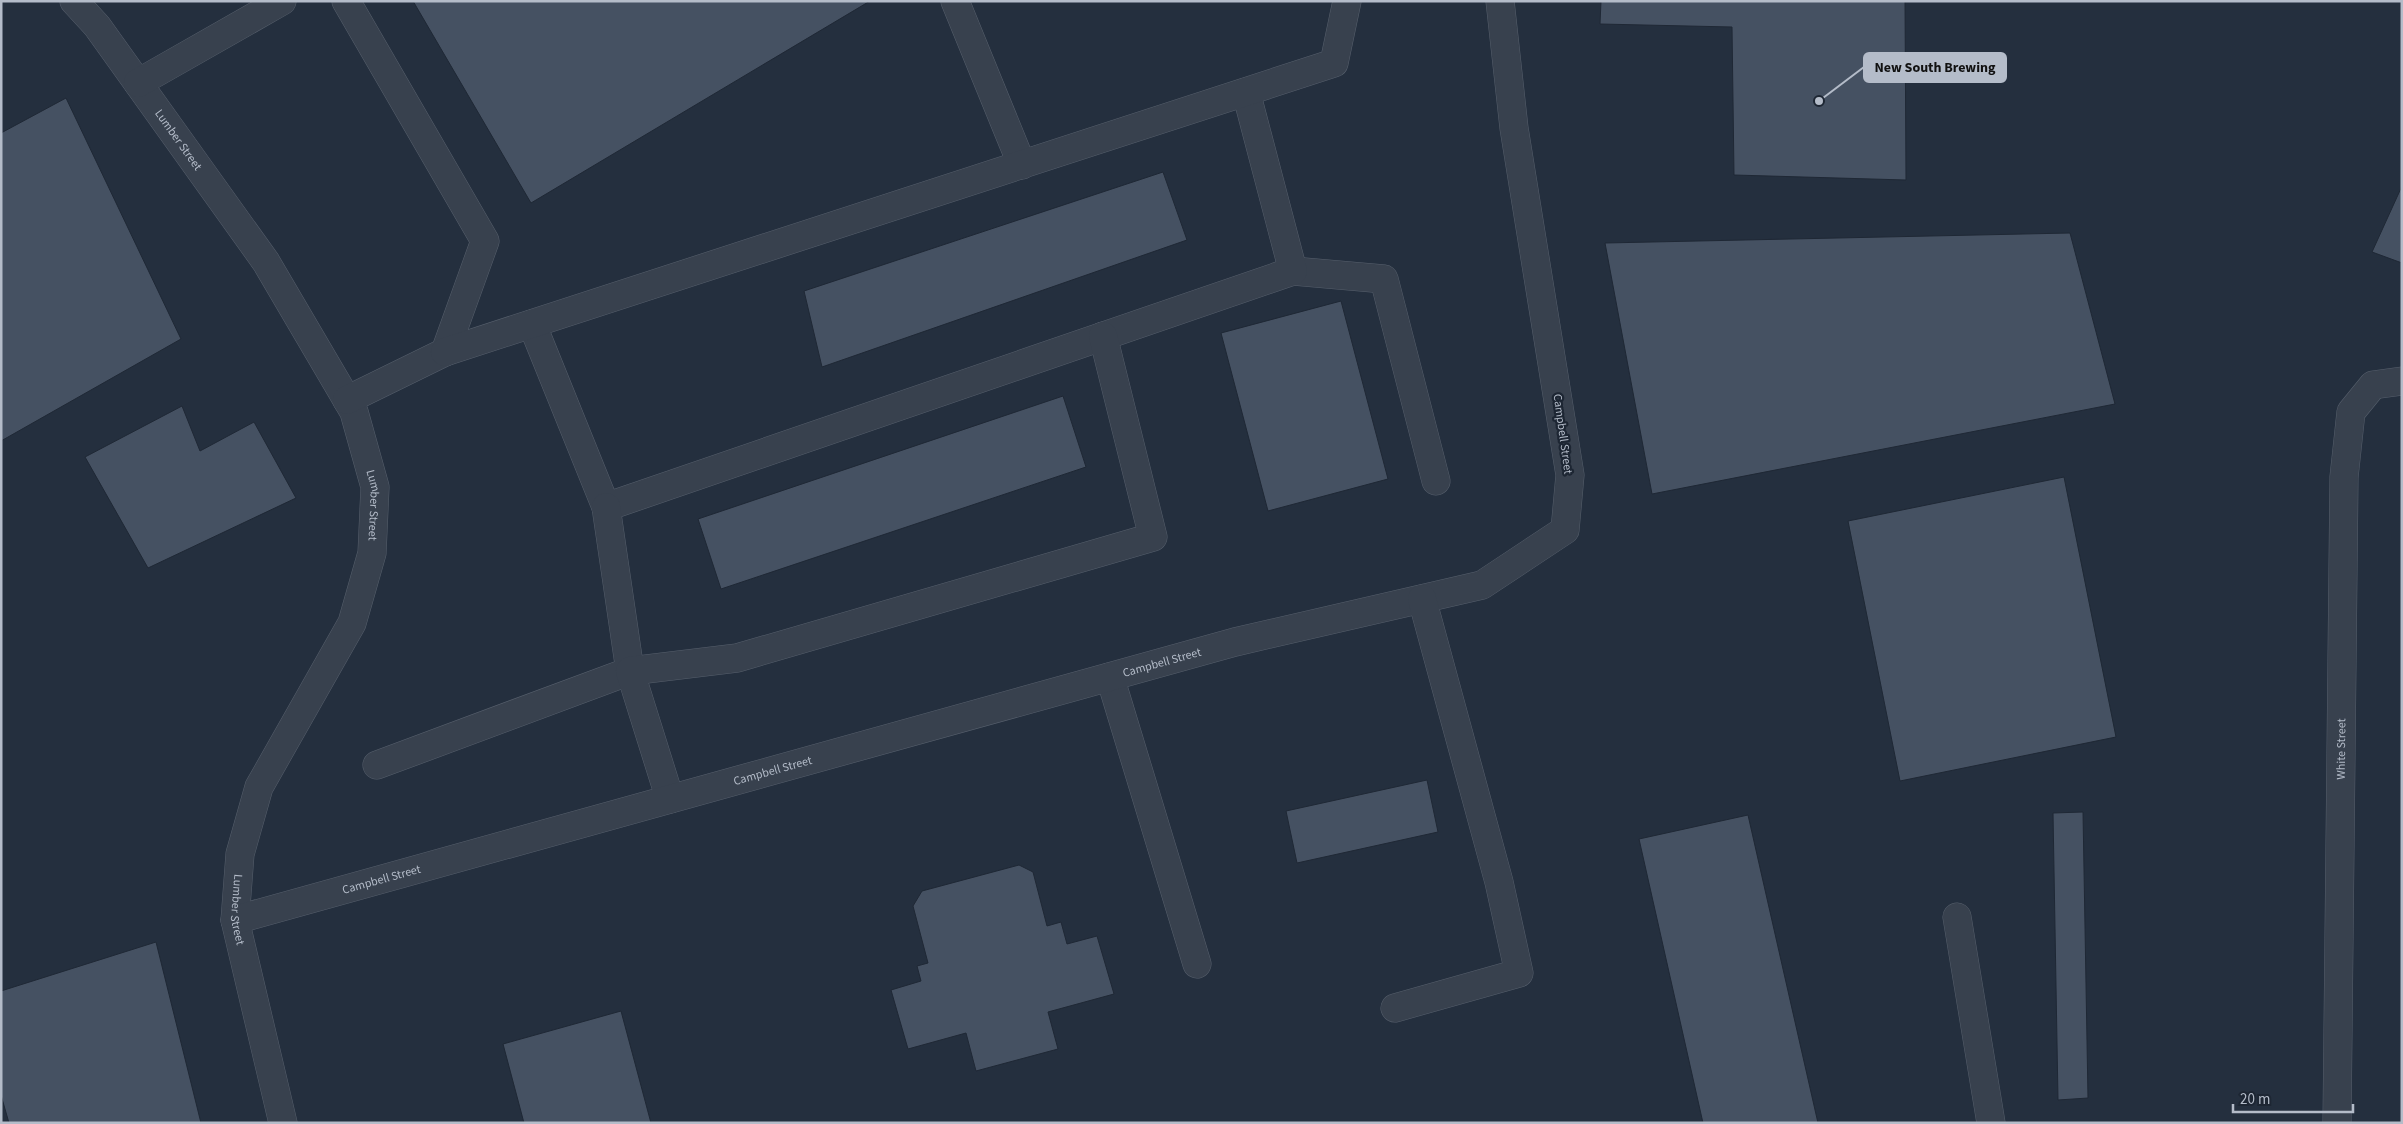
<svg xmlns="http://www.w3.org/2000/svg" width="2403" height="1124" font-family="'Source Sans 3',sans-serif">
	<rect width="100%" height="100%" fill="#242f3e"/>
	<g fill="#455162" stroke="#1f2835">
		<polygon points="413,1 870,1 531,203"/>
		<polygon points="1601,1 1905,1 1906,180 1734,175 1732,27 1600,24"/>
		<polygon points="66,98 181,339 1,441 1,133"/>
		<polygon points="1163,172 1187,240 822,367 804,291"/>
		<polygon points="2402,186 2402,263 2372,252"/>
		<polygon points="2070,233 2115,404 1652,494 1605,243"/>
		<polygon points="1341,301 1388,479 1268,511 1221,333"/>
		<polygon points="1063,396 1086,467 721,589 698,519"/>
		<polygon points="182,406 200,451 254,422 296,498 148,568 85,457"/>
		<polygon points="2064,477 2116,737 1900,781 1848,521"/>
		<polygon points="1427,780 1438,832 1297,863 1286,811"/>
		<polygon points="2083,812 2088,1098 2058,1100 2053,813"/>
		<polygon points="1748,815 1818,1123 1703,1123 1639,839"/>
		<polygon points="1019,865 1033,872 1047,926 1061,922 1067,944 1097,936 1114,994 1048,1012 1058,1049 976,1071 966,1033 908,1049 891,990 921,981 917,966 928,963 913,906 922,891"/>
		<polygon points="156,942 201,1123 9,1123 1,1095 1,991"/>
		<polygon points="621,1011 651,1123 524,1123 503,1044"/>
	</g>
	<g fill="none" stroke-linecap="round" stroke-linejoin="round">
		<defs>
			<g id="minor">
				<path id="s1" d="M74,1L97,26L266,262L354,412L375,487L372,553L352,623L259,787L240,854L235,920L283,1123"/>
				<polyline points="346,1 485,241 445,352 347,400"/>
				<polyline points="955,1 1022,165"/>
				<polyline points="138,83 282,1"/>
				<polyline points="1293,271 1384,279 1436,481"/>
				<polyline points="532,324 606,507 1293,271 1246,92"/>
				<polyline points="445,352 1334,63 1347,1"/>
				<polyline points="1110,677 1197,964"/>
				<polyline points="377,765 630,671 606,507"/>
				<polyline points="670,799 630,671 737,658 1153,537 1103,336"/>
				<polyline points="1957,917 1991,1123"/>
				<path id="s2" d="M235,920L1235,642L1482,585L1565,530L1570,475L1514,128L1500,1"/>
				<polyline points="1395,1008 1519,973 1499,882 1422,599"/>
				<path id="s3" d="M2337,1123L2344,477L2351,412L2373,385L2402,381"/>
			</g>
		</defs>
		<use href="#minor" stroke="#565f6c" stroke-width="29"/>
		<use href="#minor" stroke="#38414e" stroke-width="28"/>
	</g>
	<g text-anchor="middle" stroke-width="4.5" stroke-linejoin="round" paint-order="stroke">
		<g font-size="12" fill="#b4bcc9" stroke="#1d2633">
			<text dy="4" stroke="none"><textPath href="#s1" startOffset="174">Lumber Street</textPath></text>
			<text transform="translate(1563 434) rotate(82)" y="4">Campbell Street</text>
			<text dy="4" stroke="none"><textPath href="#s1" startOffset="594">Lumber Street</textPath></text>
			<text dy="4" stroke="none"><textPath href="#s2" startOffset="962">Campbell Street</textPath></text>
			<text dy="4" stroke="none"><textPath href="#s3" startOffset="374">White Street</textPath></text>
			<text dy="4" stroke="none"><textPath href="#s2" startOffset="558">Campbell Street</textPath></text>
			<text dy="4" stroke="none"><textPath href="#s2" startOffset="152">Campbell Street</textPath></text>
			<text dy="4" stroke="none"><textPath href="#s1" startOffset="1029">Lumber Street</textPath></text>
		</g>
	</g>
	<path fill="none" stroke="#b4bcc9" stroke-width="2" d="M1819 101L1864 67"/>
	<circle fill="#b4bcc9" stroke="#1d2633" stroke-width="2" cx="1819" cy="101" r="5"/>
	<rect fill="#b4bcc9" stroke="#b4bcc9" stroke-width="2" x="1864" y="53" width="142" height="29" rx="5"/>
	<g font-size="14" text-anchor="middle" font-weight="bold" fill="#111">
		<text x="1935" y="72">New South Brewing</text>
	</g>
	<rect width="2403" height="1124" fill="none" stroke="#b4bcc9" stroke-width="5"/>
	<path d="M2233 1104v8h120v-8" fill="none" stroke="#b4bcc9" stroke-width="2.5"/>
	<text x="2240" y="1104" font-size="15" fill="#b4bcc9" stroke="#1d2633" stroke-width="4" paint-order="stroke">20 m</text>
</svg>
